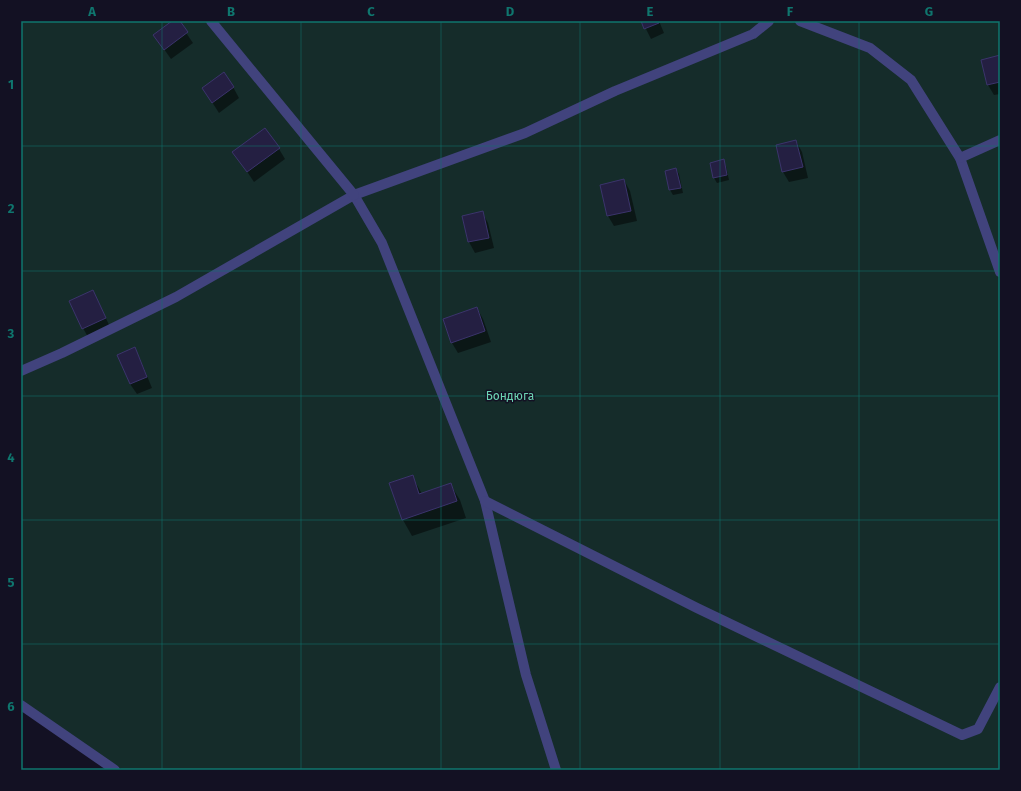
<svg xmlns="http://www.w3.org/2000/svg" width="1021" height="791" font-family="'Fira Sans',sans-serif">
	<rect width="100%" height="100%" fill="#131123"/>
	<polygon fill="#152c2a" points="21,21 1000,21 1000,770 123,770 21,711"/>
	<g fill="#0007">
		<polygon points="173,21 178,21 193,43 171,59 154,35"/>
		<polygon points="642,21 659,21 664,33 651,39"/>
		<polygon points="1000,56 1000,94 994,95 988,85 982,61"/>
		<polygon points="233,87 239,98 219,113 203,88"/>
		<polygon points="796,141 802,152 808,178 789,182 783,172"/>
		<polygon points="279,149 285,159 254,182 234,152"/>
		<polygon points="723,161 726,166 729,180 717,183 714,178"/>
		<polygon points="676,169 679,174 683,193 673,195 670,190 666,172"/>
		<polygon points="624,180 630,191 637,221 614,226 608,216"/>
		<polygon points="482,212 488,223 494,248 475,253 469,242 463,217"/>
		<polygon points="93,291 111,329 89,339 83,328"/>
		<polygon points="477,308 483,319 491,342 458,353 452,343"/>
		<polygon points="134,349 140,359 152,388 137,394 130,384"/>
		<polygon points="412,476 422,494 450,484 460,500 466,518 412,536 403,520 391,484"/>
	</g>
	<g fill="#241f42" stroke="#3b346c">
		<polygon points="172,21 180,21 188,32 164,50 153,35"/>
		<polygon points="641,21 659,21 659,23 644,29"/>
		<polygon points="1000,55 1000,82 987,85 981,60"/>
		<polygon points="224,72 234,87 212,103 202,88"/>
		<polygon points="265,128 280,148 247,172 232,152"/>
		<polygon points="796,140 803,167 782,172 776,145"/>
		<polygon points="724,159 727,175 713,178 710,163"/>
		<polygon points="676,168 681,188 669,190 665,171"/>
		<polygon points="624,179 631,211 607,216 600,185"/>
		<polygon points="483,211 489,238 468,242 462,216"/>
		<polygon points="93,290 106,318 82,329 69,301"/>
		<polygon points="477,307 485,331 451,343 443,319"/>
		<polygon points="135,347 147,377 130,384 117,355"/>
		<polygon points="413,475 419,494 451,483 457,501 402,520 389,483"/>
	</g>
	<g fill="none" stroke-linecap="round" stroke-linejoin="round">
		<g stroke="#41437d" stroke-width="10">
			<polyline points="800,21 870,48 911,80 960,158 1000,272"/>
			<polyline points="960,158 1000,140"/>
			<polyline points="354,195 382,243 485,501 526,675 556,770"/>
			<polyline points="21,371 62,353 176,297 354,195 525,133 615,91 753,34 769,21"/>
			<polyline points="485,501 697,608 962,735 978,729 1000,687"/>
			<polyline points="21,705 115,770"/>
		</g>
		<polyline stroke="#41437d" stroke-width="10" points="211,21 354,195"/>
	</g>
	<path fill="none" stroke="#0f766e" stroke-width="1" stroke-opacity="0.55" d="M162,21V770M301,21V770M441,21V770M580,21V770M720,21V770M859,21V770M21,146H1000M21,271H1000M21,396H1000M21,520H1000M21,644H1000"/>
	<g text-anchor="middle" stroke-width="3" stroke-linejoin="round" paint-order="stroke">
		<g font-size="12" fill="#6bd3b3" stroke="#131123">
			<text x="510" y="400">Бондюга</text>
		</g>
	</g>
	<rect width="1021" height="791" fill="none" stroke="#131123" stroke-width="44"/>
	<rect x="22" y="22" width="977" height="747" fill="none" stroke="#0f766e" stroke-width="1.5"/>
	<g font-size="13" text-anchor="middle" font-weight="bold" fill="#0f766e">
		<text x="92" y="16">A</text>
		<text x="231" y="16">B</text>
		<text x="371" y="16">C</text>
		<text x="510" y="16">D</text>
		<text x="650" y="16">E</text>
		<text x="790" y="16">F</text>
		<text x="929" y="16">G</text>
		<text x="11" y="89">1</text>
		<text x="11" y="213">2</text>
		<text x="11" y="338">3</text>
		<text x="11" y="462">4</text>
		<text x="11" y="587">5</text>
		<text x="11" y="711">6</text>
	</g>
</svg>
